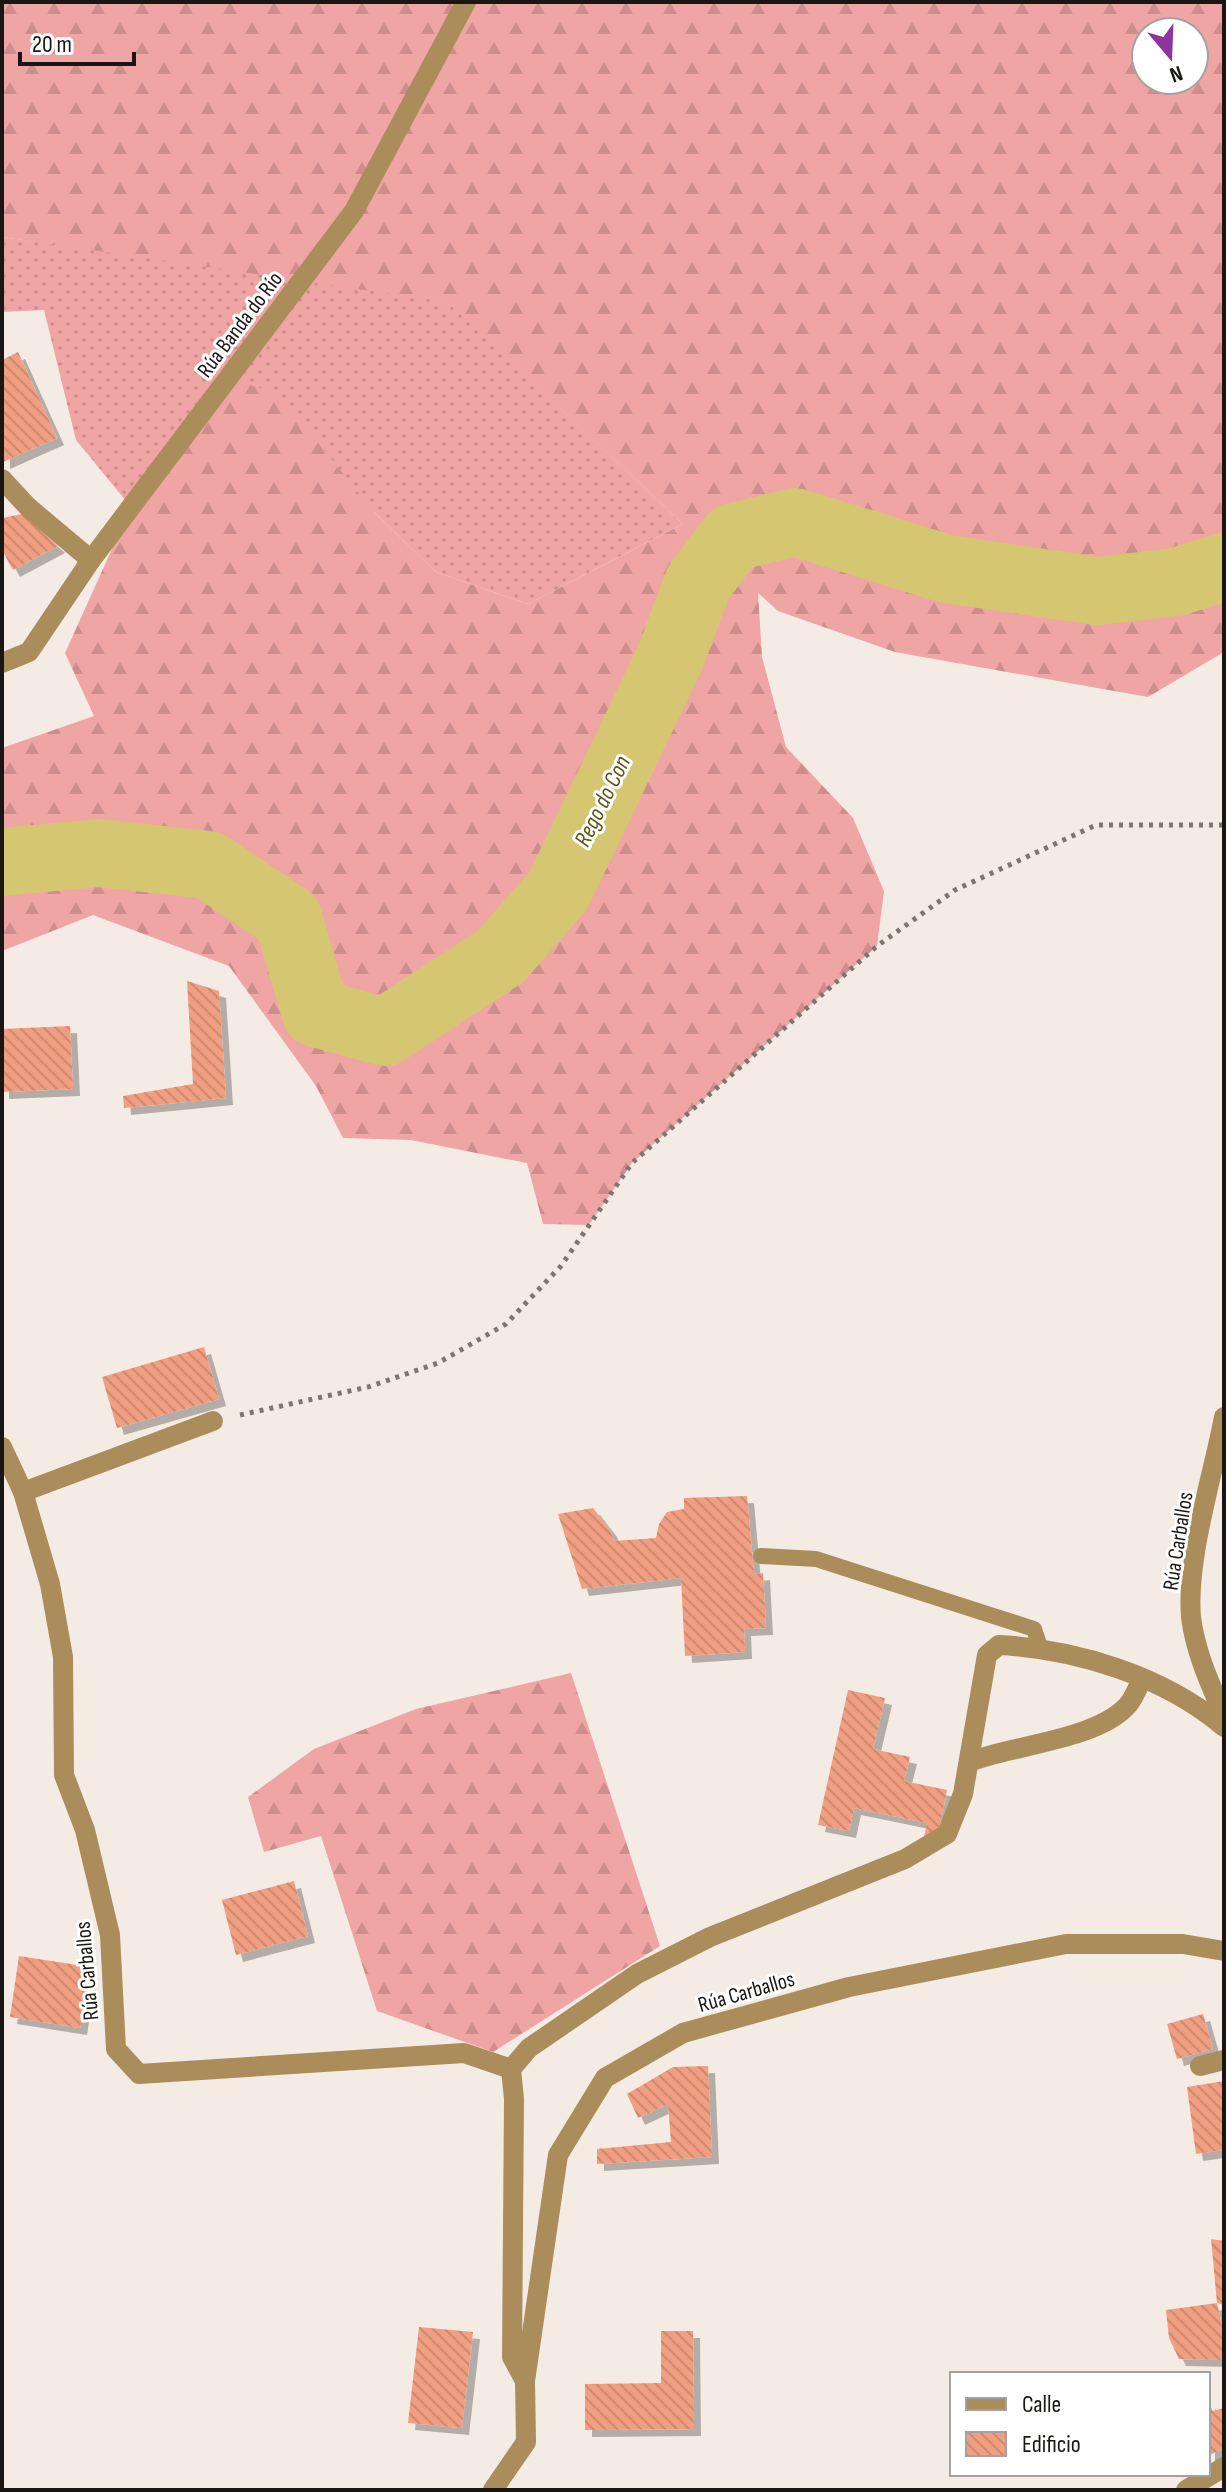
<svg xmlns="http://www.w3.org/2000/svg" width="1226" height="2492" font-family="'Sofia Sans Condensed',sans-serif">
	<defs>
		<pattern id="grass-dots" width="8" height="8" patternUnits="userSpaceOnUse" patternTransform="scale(2)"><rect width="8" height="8" fill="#f0a5a5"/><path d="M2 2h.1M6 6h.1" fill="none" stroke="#cd8d8d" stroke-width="1.8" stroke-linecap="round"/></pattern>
		<pattern id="forest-firs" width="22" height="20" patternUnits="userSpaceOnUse" patternTransform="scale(2)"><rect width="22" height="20" fill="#f0a5a5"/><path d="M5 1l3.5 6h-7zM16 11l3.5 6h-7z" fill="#cd8d8d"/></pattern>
		<pattern id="building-back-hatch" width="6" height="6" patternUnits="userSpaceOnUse" patternTransform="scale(2)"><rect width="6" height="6" fill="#f19f82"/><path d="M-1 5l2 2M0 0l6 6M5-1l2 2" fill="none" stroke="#ce886f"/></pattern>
		<filter id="shadow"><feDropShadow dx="7" dy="7" stdDeviation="0" flood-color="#0004"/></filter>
	</defs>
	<rect width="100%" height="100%" fill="#f4ebe4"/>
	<polygon fill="url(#grass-dots)" points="2,237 305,277 448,302 683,524 528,604 436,572 374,512 131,507 76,440 44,310 2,312"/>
	<g fill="url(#forest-firs)" fill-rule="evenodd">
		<path d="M2,2H1224V652L1148,697L895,652L778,611L758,593L762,657L786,747L853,818L884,891L877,946L632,1163L589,1225L543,1224L527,1163L411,1140L343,1138L316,1086L229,966L93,915L2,951V748L94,716L65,653L131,507L228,379L278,393L374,512L436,572L528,604L683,524L447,302L2,237ZM1146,32H1194V80H1146Z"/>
		<polygon points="571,1673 660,1946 493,2052 377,2011 321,1836 264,1852 248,1797 314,1749 416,1709"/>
	</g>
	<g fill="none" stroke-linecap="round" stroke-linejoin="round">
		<polyline stroke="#d5c672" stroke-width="68" points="2,862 99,853 209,865 288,918 316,1013 385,1032 501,956 558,891 670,658 698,583 733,537 795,522 947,569 1097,591 1176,582 1224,567"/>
	</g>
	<g fill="url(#building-back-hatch)" filter="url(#shadow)">
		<polygon points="18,352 57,438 3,462 2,360"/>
		<polygon points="22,514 58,546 13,570 2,550 2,518"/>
		<polygon points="187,981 219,991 226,1098 124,1108 123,1096 193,1084"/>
		<polygon points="70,1026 73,1089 2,1092 2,1029"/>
		<polygon points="204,1347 219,1399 117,1428 102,1377"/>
		<polygon points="747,1496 754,1574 763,1573 766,1628 744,1629 745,1652 685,1656 681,1578 582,1589 558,1514 593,1508 610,1530 614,1541 656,1538 659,1524 667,1512 684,1509 684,1498"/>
		<polygon points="848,1690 885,1698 873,1749 910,1757 904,1781 947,1790 939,1830 924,1837 927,1823 854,1808 849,1831 818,1825"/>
		<polygon points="294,1881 308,1936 236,1955 222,1900"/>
		<polygon points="19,1956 90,1967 80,2028 10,2017"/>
		<polygon points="1203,2014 1213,2049 1177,2059 1167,2024"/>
		<polygon points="708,2066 712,2157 597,2164 597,2149 671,2142 668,2104 638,2118 627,2094 673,2067"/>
		<polygon points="1224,2081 1224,2150 1196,2154 1187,2087"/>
		<polygon points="1211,2239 1224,2241 1224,2305 1217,2303"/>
		<polygon points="1217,2303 1224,2335 1224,2360 1179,2359 1169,2338 1166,2310"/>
		<polygon points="419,2327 473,2332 462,2428 408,2423"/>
		<polygon points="661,2331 693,2331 694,2429 585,2430 585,2384 661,2383"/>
		<polygon points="1208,2401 1213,2411 1224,2408 1224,2448 1208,2456"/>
	</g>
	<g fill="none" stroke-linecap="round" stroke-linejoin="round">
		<polyline stroke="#7c7671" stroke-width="5" stroke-dasharray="4 6" stroke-linecap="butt" points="240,1415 368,1387 438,1363 506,1324 561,1266 632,1163 877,946 955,890 1096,825 1224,825"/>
		<polyline stroke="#ab8d5c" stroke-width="16" points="761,1556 816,1559 1034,1629 1040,1647"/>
		<g stroke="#ab8d5c" stroke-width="20">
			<polyline points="2,479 28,507 91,560"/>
			<polyline points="2,663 29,652 91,560 354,211 466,2"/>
			<path d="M1224,1417C1213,1475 1186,1560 1191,1617C1195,1651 1210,1684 1224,1716"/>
			<polyline points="2,1447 23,1492 50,1584 63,1657 64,1775 85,1830 110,1935 116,2049 139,2074 464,2053 511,2069 514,2099 512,2357 525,2381"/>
			<polyline points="23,1492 213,1421"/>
			<path d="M969,1762C1013,1745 1094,1740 1126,1707C1133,1701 1137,1688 1142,1680"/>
			<polyline points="1200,2066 1224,2060"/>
			<path d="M511,2069L529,2048L637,1974L710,1937L905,1859L947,1834L963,1794L987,1655L999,1645C1076,1649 1164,1676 1224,1727"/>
			<polyline points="493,2490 526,2442 525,2381 558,2155 605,2078 683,2033 849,1987 1066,1944 1183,1944 1224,1951"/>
			<polyline points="1186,2490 1224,2467"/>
		</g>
	</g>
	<g text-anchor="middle" stroke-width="6" stroke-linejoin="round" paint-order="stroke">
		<g font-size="22" fill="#191613" stroke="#fff">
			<text transform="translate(239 324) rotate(-53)" y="8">Rúa Banda do Río</text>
			<text transform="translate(1177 1541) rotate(-81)" y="8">Rúa Carballos</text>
			<text transform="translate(86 1971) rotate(-95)" y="8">Rúa Carballos</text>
			<text transform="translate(746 1991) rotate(-16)" y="8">Rúa Carballos</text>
		</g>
		<g font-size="24" font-style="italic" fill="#605516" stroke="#fff">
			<text transform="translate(602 801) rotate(-64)" y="8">Rego do Con</text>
		</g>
	</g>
	<rect width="1226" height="2492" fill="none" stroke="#191613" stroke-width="8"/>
	<rect x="950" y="2372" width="260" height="104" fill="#ffffff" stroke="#a3a2a1" stroke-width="2"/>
	<rect x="966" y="2398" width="40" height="12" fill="#ab8d5c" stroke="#a3a2a1" stroke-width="2"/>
	<text x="1022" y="2412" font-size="24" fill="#191613">Calle</text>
	<rect x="966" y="2432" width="40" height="24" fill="url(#building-back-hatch)" stroke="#a3a2a1" stroke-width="2"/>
	<text x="1022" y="2452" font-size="24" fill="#191613">Edificio</text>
	<g transform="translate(1170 56) rotate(161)"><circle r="38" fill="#ffffff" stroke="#a3a2a1" stroke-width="2"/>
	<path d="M0-6L14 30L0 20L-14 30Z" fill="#8d34a0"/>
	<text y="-12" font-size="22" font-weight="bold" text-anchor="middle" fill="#191613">N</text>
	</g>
	<path d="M20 52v12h114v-12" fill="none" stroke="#191613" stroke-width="4"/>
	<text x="32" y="52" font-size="24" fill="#191613" stroke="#ffffff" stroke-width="6" paint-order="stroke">20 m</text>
</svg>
